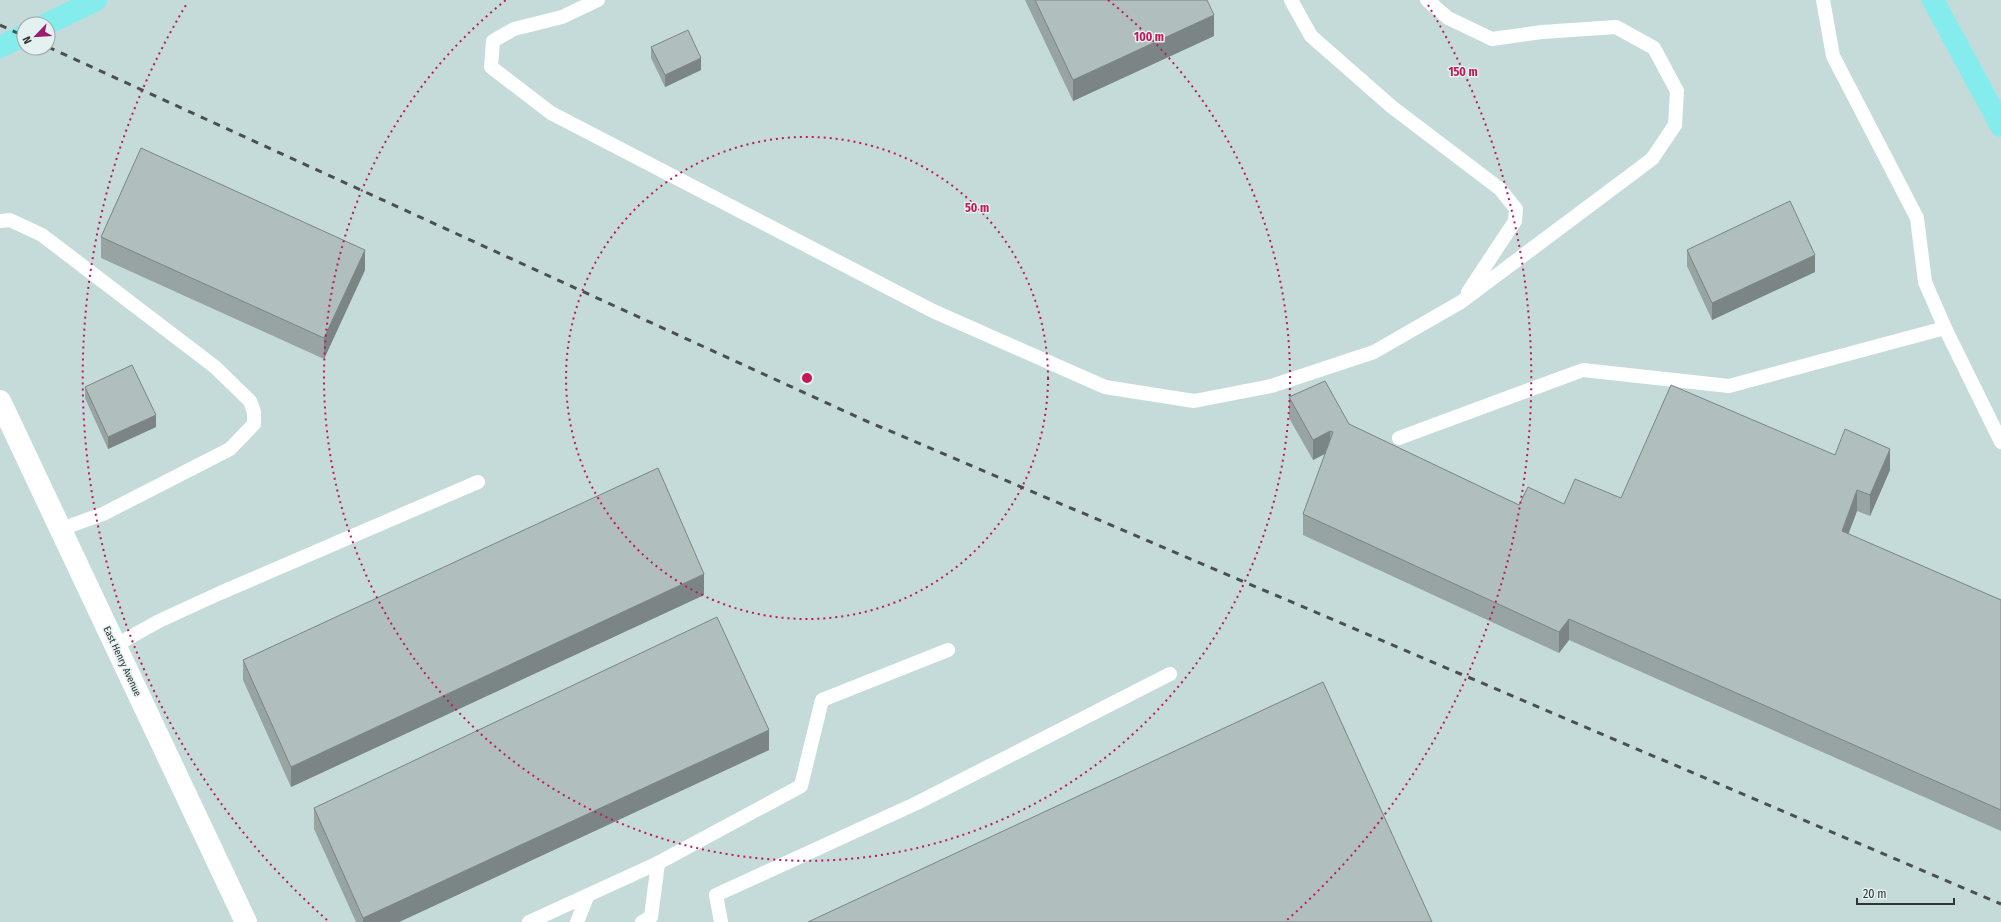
<svg xmlns="http://www.w3.org/2000/svg" width="2001" height="922" font-family="'Fira Sans Condensed',sans-serif">
	<rect width="100%" height="100%" fill="#d7e4e4"/>
	<path fill="#c4dbda" fill-rule="evenodd" d="M0,0H2001V922H0ZM24,24H48V48H24Z"/>
	<g fill="none" stroke-linecap="round" stroke-linejoin="round">
		<g stroke="#fff" stroke-width="14">
			<polyline points="598,0 562,17 514,29 493,41 491,67 551,113 933,311 1105,387 1194,401 1271,386 1374,352 1461,302 1652,159 1675,125 1677,91 1654,48 1616,27 1542,32 1492,39 1448,18 1427,0"/>
			<polyline points="1291,0 1311,36 1392,107 1500,189 1516,209 1515,221 1468,292"/>
			<polyline points="1823,0 1833,56 1917,218 1925,282 1945,328 2001,442"/>
			<polyline points="0,221 10,220 42,235 215,367 250,401 254,412 254,424 230,449 103,514 61,529"/>
			<polyline points="1399,438 1583,370 1729,386 1945,328"/>
			<polyline points="116,645 159,621 220,593 478,482"/>
			<polyline points="529,922 658,863 801,786 822,700 948,650"/>
			<polyline points="577,922 587,897"/>
			<polyline points="642,922 651,917 658,863"/>
			<polyline points="721,922 716,895 917,803 1170,674"/>
		</g>
		<polyline stroke="#fff" stroke-width="22" points="0,401 246,922"/>
		<g stroke="#85ecee" stroke-width="22">
			<polyline points="1933,0 2001,126"/>
			<polyline points="47,24 96,0"/>
			<polyline points="0,47 24,35"/>
		</g>
		<g stroke="#4a5050" stroke-width="3" stroke-dasharray="7 7" stroke-linecap="butt">
			<polyline points="0,25 24,36"/>
			<polyline points="48,47 864,420 2001,904"/>
		</g>
	</g>
	<g fill="#98a3a3">
		<polygon points="1025,0 1207,0 1214,36 1073,101"/>
		<polygon points="651,47 701,70 665,87 651,58"/>
		<polygon points="101,237 365,270 324,359 101,258"/>
		<polygon points="1687,250 1815,272 1712,320 1687,266"/>
		<polygon points="85,387 156,427 108,449 85,398"/>
		<polygon points="1289,397 1349,424 1519,505 1564,504 1621,498 1835,455 1890,470 1870,516 1857,511 1848,534 2001,600 2001,831 1569,640 1559,653 1303,535 1303,514 1325,454 1313,460 1289,418"/>
		<polygon points="704,595 291,787 243,680 243,660"/>
		<polygon points="769,750 399,922 356,922 314,829 314,808"/>
	</g>
	<g fill="#7c8585">
		<polygon points="1214,15 1214,36 1073,101 1073,80"/>
		<polygon points="701,58 701,70 665,87 665,75"/>
		<polygon points="365,250 365,270 324,359 324,338"/>
		<polygon points="1815,255 1815,272 1712,320 1712,303"/>
		<polygon points="156,415 156,427 108,449 108,437"/>
		<polygon points="1330,431 1330,451 1313,460 1313,440"/>
		<polygon points="1890,449 1890,470 1870,516 1870,495"/>
		<polygon points="1857,490 1857,511 1842,551 1842,531"/>
		<polygon points="704,574 704,595 291,787 291,767"/>
		<polygon points="1569,619 1569,640 1559,653 1559,632"/>
		<polygon points="769,730 769,750 399,922 363,922 363,918"/>
	</g>
	<g fill="#b1bebe" stroke="#7c8585">
		<polygon points="1035,0 1207,0 1214,15 1073,80"/>
		<polygon points="688,30 701,58 665,75 651,47"/>
		<polygon points="141,148 365,250 324,338 101,237"/>
		<polygon points="1790,201 1815,255 1712,303 1687,250"/>
		<polygon points="132,365 156,415 108,437 85,387"/>
		<polygon points="1325,381 1349,424 1519,505 1528,487 1564,504 1575,479 1621,498 1671,385 1835,455 1845,429 1890,449 1870,495 1857,490 1842,531 2001,600 2001,810 1569,619 1559,632 1303,514 1333,432 1330,431 1313,440 1289,397"/>
		<polygon points="658,468 704,574 291,767 243,660"/>
		<polygon points="717,617 769,730 363,918 314,808"/>
		<polygon points="1323,682 1432,922 808,922"/>
	</g>
	<g fill="none" stroke="#c2185b" stroke-width="2" stroke-dasharray="2 4">
		<circle cx="807" cy="378" r="241"/>
		<path d="M1108 0A483 483 0 1 1 506 0"/>
		<path d="M327 920A724 724 0 0 1 186 5M1428 5A724 724 0 0 1 1287 920"/>
	</g>
	<g text-anchor="middle" stroke-width="3" stroke-linejoin="round" paint-order="stroke">
		<g font-size="10" fill="#303535" stroke="#e4f1f1">
			<text transform="translate(123 661) rotate(65)" y="4">East Henry Avenue</text>
		</g>
	</g>
	<circle cx="807" cy="378" r="6" fill="#c2185b" stroke="#e4f1f1" stroke-width="2"/>
	<g font-size="12" text-anchor="middle" font-weight="bold" fill="#c2185b" stroke="#e4f1f1" stroke-width="3" stroke-linejoin="round" paint-order="stroke">
		<text x="1149" y="41">100 m</text>
		<text x="1463" y="76">150 m</text>
		<text x="977" y="212">50 m</text>
	</g>
	<g transform="translate(36 36) rotate(245)"><circle r="19" fill="#e4f1f1" stroke="#9ca6a6"/>
	<path d="M0-3L7 15L0 10L-7 15Z" fill="#9b1b70"/>
	<text y="-6" font-size="11" font-weight="bold" text-anchor="middle" fill="#303535">N</text>
	</g>
	<path d="M1857 898v6h97v-6" fill="none" stroke="#303535" stroke-width="2"/>
	<text x="1863" y="898" font-size="12" fill="#303535" stroke="#e4f1f1" stroke-width="3" paint-order="stroke">20 m</text>
</svg>
